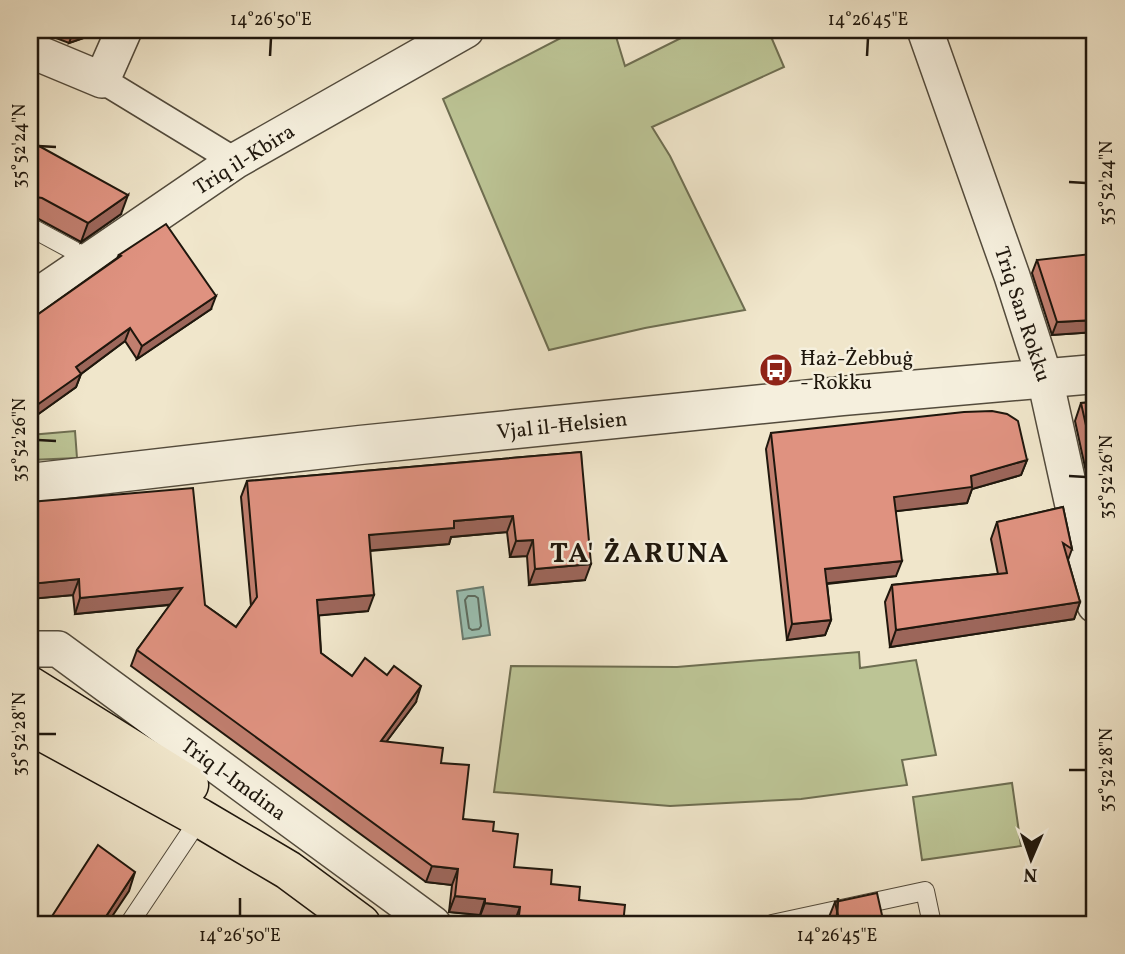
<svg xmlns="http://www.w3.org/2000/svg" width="1125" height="954" font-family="Vollkorn,serif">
	<rect width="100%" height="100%" fill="#f0e6cb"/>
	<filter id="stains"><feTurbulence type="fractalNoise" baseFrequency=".00286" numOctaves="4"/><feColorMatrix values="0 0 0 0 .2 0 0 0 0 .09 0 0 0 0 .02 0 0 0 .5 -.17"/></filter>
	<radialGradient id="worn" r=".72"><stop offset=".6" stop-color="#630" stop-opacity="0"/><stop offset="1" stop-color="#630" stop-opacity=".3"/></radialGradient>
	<g fill="#bcc495" stroke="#6e6e51" stroke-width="2">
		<polygon points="576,30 614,30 625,66 697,30 774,30 769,32 784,67 652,127 670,156 745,310 645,328 549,350 443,99"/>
		<polygon points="75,431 77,458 30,460 30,435"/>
		<polygon points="859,652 860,668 916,660 936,755 902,760 907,785 801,799 670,806 494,792 511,666 677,667"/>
		<polygon points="1012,783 1021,846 922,860 913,797"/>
	</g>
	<polygon fill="#9bc0b2" stroke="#697c70" stroke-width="2" points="483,587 490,635 463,639 457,591"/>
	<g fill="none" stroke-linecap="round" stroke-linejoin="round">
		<polygon stroke="#5d6c60" stroke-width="2" points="468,596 475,596 478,598 481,626 479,629 472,630 469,628 465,600"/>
		<defs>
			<g id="service">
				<polyline points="30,227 91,260"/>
				<polyline points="129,924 200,818"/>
				<polyline points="772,924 925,891 932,924"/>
			</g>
			<polyline id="pedestrian" points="102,80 235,161"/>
			<g id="minor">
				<polyline points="925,30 1012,276 1045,379 1095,605"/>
				<polyline points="30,50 102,80 124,30"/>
				<polyline points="30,301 235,161 466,30"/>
				<polyline points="30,649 58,649 433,924"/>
			</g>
			<polyline id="tertiary" points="30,483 360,445 842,396 1095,374"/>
			<g id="trunk">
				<polyline points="30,686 189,785"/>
				<polyline points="30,725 200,818 288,870 361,924"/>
			</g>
		</defs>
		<use href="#service" stroke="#534b3c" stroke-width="20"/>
		<use href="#pedestrian" stroke="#534b3c" stroke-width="29"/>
		<use href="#minor" stroke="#534b3c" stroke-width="38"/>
		<use href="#tertiary" stroke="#534b3c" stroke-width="41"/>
		<use href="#trunk" stroke="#1f170d" stroke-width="41"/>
		<use href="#service" stroke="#f5efdd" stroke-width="18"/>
		<use href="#pedestrian" stroke="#f5efdd" stroke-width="26"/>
		<use href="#minor" stroke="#f5efdd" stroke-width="35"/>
		<use href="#tertiary" stroke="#f5efdd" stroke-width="38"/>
		<use href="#trunk" stroke="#f0e6cb" stroke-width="38"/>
	</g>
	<g fill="#c07e6e" stroke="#1f170d" stroke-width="2">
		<polygon points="35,30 102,30 101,32 69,43"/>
		<polygon points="30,141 121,214 81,242 35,217 30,216"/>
		<polygon points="119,255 211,309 137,359 125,341 81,374 76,387 34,417 37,420 32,434 30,320 117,258"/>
		<polygon points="1037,260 1095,277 1095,332 1052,335 1032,273"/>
		<polygon points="1095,402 1095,513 1075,421 1081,403"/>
		<polygon points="771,433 1027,460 1021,475 972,489 967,503 896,511 896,576 827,584 831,620 825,635 787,640 766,449"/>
		<polygon points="581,452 585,580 529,585 527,556 510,557 507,532 451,537 449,544 370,551 368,611 319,615 321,653 352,676 416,702 386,742 441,763 463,819 493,831 514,867 551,884 623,924 514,924 514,923 479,919 480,915 449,912 452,885 426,882 131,666 137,650 170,605 75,614 73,595 30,599 30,502 205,605 236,627 251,606 241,497 247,481"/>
		<polygon points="1063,507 1072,549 1068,560 1080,602 1074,619 890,647 885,602 892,585 998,574 991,539 997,522"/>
		<polygon points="835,902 884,924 827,922"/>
	</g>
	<g fill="#9c665a" stroke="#1f170d" stroke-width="2">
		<polygon points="74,30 102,30 101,32 69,43"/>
		<polygon points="128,195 121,214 81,242 88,223"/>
		<polygon points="36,197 30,214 30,200"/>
		<polygon points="216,296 211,309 137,359 142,346"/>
		<polygon points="1095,320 1095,332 1052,335 1057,322"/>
		<polygon points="130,328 125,341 81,374 76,387 30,420 30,410 76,367"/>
		<polygon points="37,420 32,434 30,434 30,421"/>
		<polygon points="1027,460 1021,475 972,489 967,503 889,512 894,497"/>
		<polygon points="513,516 507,532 451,537 449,544 363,551 369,535 454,521"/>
		<polygon points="533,540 527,556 510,557 516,541"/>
		<polygon points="902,561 896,576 820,584 825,569"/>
		<polygon points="591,564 585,580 529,585 535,569"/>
		<polygon points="79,579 73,595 30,599 30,584"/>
		<polygon points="182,588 176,604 75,614 80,598"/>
		<polygon points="374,595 368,611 312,616 317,600"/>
		<polygon points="1080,602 1074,619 890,647 896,630"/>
		<polygon points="831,620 825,635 787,640 792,624"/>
		<polygon points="421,686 416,702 375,757 381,741"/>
		<polygon points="432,866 458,869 452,885 426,882"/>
		<polygon points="135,872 129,891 107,924 101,924"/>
		<polygon points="455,896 485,899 480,915 449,912"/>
		<polygon points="485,903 520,907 514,923 479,919"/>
	</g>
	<g fill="#df9280" stroke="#1f170d" stroke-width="2">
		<polygon points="30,141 128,195 88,223 42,198 36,197 30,200"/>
		<polygon points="166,224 216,296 142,346 130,328 76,367 81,374 30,410 37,420 30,421 30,320 121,256 119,255"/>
		<polygon points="1091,254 1095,277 1095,320 1057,322 1037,260"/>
		<polygon points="1095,402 1095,466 1081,403"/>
		<polygon points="992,411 1007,414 1018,421 1027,460 971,476 972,487 894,497 902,561 825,569 831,620 792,624 771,433 964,412"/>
		<polygon points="581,452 591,564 535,569 533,540 516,541 513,516 454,521 454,528 369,535 374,595 317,600 321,653 352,676 365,658 387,675 394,666 421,686 381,741 443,748 441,763 469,765 463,819 494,822 493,831 518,834 514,867 552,870 551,884 580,887 579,900 625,905 623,924 518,924 520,907 485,903 485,899 455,896 458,869 432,866 137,650 182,588 80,598 79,579 30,584 30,502 193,488 205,605 236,627 257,597 247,481"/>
		<polygon points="1063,507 1072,549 1063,543 1080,602 896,630 892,585 1007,573 997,522"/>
		<polygon points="98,845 135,872 101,924 47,924"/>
		<polygon points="877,893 884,924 818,924 839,920 835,902"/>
	</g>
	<path fill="none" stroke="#1f170d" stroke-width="2.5" d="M270,56L271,38M867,56L868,38M38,146L56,147M1069,182L1086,183M38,440L56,441M1069,476L1086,477M38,734H56M1069,770H1086M240,916V898M837,916L838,898"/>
	<defs>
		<symbol id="bus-disc" viewBox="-11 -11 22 22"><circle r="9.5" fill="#8f2418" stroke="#f5efdd"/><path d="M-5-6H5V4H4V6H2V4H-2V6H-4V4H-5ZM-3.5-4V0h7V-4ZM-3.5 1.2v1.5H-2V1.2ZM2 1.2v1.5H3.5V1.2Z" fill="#fff"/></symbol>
	</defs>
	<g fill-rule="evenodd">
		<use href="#bus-disc" x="757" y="351" width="38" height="38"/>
	</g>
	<g text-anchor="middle" stroke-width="5" stroke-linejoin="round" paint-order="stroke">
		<g font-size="21" fill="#1f170d" stroke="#f5efdd">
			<text transform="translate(244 159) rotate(-32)" y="7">Triq il-Kbira</text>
			<text transform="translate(1023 314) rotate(72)" y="7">Triq San Rokku</text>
			<text transform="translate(562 425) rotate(-6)" y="7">Vjal il-Ħelsien</text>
			<text transform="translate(234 779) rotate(36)" y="7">Triq l-Imdina</text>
		</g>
		<g font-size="21" fill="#1f170d" stroke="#f5efdd" text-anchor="start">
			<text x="800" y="365">Ħaż-Żebbuġ<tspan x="800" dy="24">- Rokku</tspan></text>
		</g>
		<g font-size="28" font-weight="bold" letter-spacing="2" fill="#1f170d" stroke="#f5efdd">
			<text x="640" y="562">TA' ŻARUNA</text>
		</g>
	</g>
	<rect width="1125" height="954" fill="none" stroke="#f0e6cb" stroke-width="77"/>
	<g transform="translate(1031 859) rotate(182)" stroke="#f5efdd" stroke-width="5" paint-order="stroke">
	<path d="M0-5L12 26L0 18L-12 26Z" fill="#1f170d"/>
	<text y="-10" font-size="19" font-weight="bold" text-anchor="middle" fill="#1f170d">N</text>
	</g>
	<rect x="38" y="38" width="1048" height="878" fill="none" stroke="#1f170d" stroke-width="2.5"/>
	<g font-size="18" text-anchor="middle" fill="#1f170d">
		<text x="271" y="25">14°26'50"E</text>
		<text x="868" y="25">14°26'45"E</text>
		<text transform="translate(19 146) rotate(-90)" y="6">35°52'24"N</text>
		<text transform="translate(1106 183) rotate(-90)" y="6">35°52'24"N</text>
		<text transform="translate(19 440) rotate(-90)" y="6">35°52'26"N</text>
		<text transform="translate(1106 477) rotate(-90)" y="6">35°52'26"N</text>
		<text transform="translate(19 734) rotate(-90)" y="6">35°52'28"N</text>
		<text transform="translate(1106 770) rotate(-90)" y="6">35°52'28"N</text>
		<text x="240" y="941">14°26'50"E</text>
		<text x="837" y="941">14°26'45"E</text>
	</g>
	<rect width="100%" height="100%" filter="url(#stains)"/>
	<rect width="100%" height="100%" fill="url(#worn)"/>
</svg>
